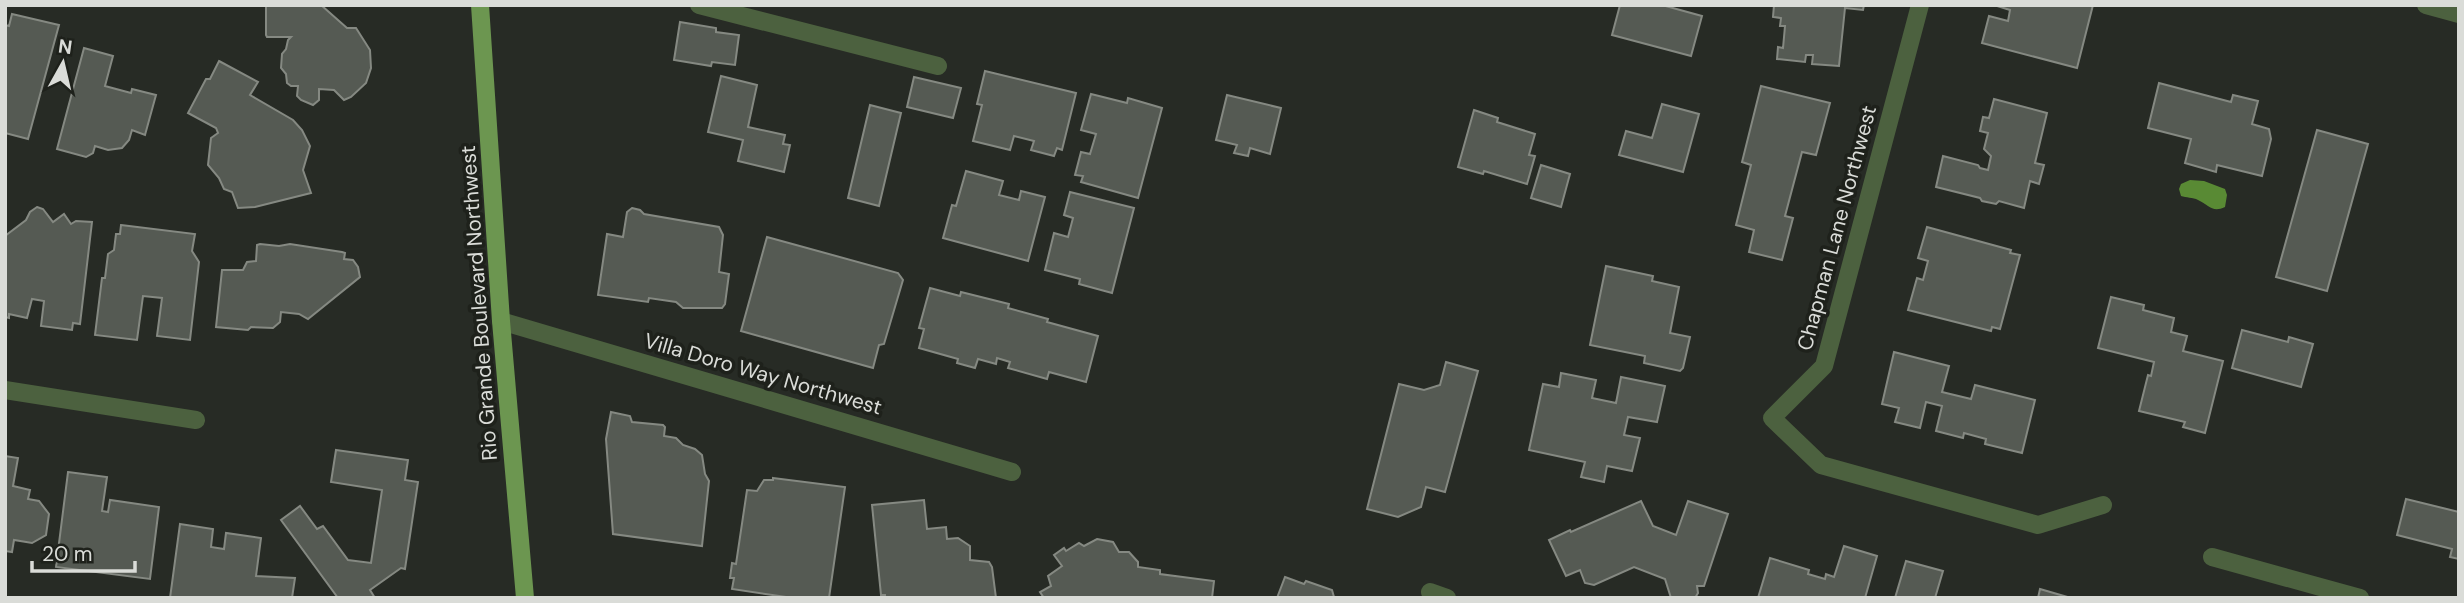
<svg xmlns="http://www.w3.org/2000/svg" width="2464" height="603" font-family="'DM Sans',sans-serif">
	<rect width="100%" height="100%" fill="#272b25"/>
	<path fill="#598a34" d="M2190,180L2204,181L2225,189L2227,195L2225,207C2212,213 2209,205 2198,200C2193,197 2186,198 2181,196L2179,189L2181,184Z"/>
	<g fill="#555a53" stroke="#858982" stroke-width="2">
		<polygon points="266,5 321,5 347,28 356,28 370,50 371,68 366,83 351,97 344,100 334,90 319,89 319,100 313,105 301,100 297,96 298,86 291,86 287,83 286,74 281,68 282,54 286,49 288,40 291,37 267,37 266,35"/>
		<polygon points="1620,5 1662,5 1702,16 1691,56 1612,35"/>
		<polygon points="1774,5 1864,5 1863,10 1845,8 1839,66 1812,64 1813,55 1806,55 1805,62 1777,59 1778,47 1783,48 1785,26 1780,26 1781,18 1773,17"/>
		<polygon points="1994,5 2093,5 2077,68 1982,43 1989,16 2008,21 2010,10"/>
		<polygon points="12,14 59,25 28,139 5,133 5,25 9,26"/>
		<polygon points="680,22 716,28 716,32 739,35 735,65 712,62 711,66 674,60"/>
		<polygon points="84,48 113,56 105,86 131,93 132,89 156,95 145,135 132,130 129,140 122,148 108,150 95,146 93,153 86,157 57,149"/>
		<polygon points="219,61 258,82 250,95 293,120 302,130 310,146 303,170 311,193 255,207 238,208 232,192 224,189 219,178 208,165 211,138 218,133 216,128 188,113 206,79 210,79"/>
		<polygon points="985,71 1076,93 1062,150 1057,148 1054,156 1031,150 1034,141 1014,136 1010,150 973,141 982,105 977,104"/>
		<polygon points="721,76 757,85 748,127 785,135 783,144 790,145 784,172 738,161 743,140 708,132"/>
		<polygon points="914,77 961,88 953,118 907,107"/>
		<polygon points="2159,83 2231,102 2233,95 2258,101 2252,124 2269,129 2271,139 2262,176 2217,165 2216,172 2185,163 2191,139 2148,128"/>
		<polygon points="1761,86 1830,103 1816,155 1802,152 1785,216 1793,218 1782,260 1749,252 1754,230 1736,225 1751,165 1742,162"/>
		<polygon points="1091,94 1127,103 1128,98 1162,108 1138,198 1081,182 1083,176 1075,175 1081,152 1090,154 1096,134 1081,130"/>
		<polygon points="1227,95 1281,108 1270,154 1250,148 1248,156 1234,153 1237,145 1216,140"/>
		<polygon points="1994,99 2047,113 2035,163 2044,165 2039,184 2030,181 2024,208 1999,201 1996,204 1982,201 1980,198 1936,187 1943,156 1978,165 1980,168 1988,170 1991,156 1984,149 1988,133 1980,131 1983,117 1989,118"/>
		<polygon points="1662,104 1699,114 1683,172 1619,155 1626,131 1652,138"/>
		<polygon points="870,105 901,113 879,206 848,198"/>
		<polygon points="1474,110 1498,118 1497,122 1535,134 1529,155 1535,156 1527,184 1484,171 1483,174 1458,167"/>
		<polygon points="2317,130 2368,144 2327,291 2276,277"/>
		<polygon points="1541,165 1570,174 1561,207 1531,198"/>
		<polygon points="966,171 1003,181 999,195 1019,200 1021,191 1045,197 1028,261 943,238 952,205 956,206"/>
		<polygon points="1070,192 1134,208 1112,293 1079,284 1080,279 1045,270 1054,233 1068,237 1073,218 1064,215"/>
		<polygon points="37,207 43,209 53,222 64,214 71,224 76,221 92,222 80,324 73,323 72,330 41,326 44,301 32,299 27,318 9,314 9,318 5,317 5,236 26,220 30,212"/>
		<polygon points="632,208 640,210 644,214 719,227 723,235 719,272 729,274 725,304 722,308 683,308 676,302 649,298 648,302 598,295 607,234 623,237 627,212"/>
		<polygon points="121,225 195,234 192,251 199,262 190,340 157,336 162,298 143,296 137,340 95,335 102,278 105,278 108,254 114,250 116,234 120,234"/>
		<polygon points="1927,227 2011,250 2010,253 2020,255 2000,329 1992,327 1991,331 1908,310 1917,278 1923,280 1928,261 1918,258"/>
		<polygon points="767,237 898,273 903,280 884,344 879,345 873,368 741,331"/>
		<polygon points="260,244 279,246 290,244 342,252 345,253 344,259 353,260 358,267 360,277 308,319 299,314 281,312 280,322 273,328 251,327 248,330 216,327 222,270 243,270 247,262 256,261 257,245"/>
		<polygon points="1606,266 1653,276 1652,281 1679,287 1670,333 1690,337 1683,368 1680,371 1644,363 1645,356 1590,345"/>
		<polygon points="930,288 960,296 961,292 1009,304 1008,308 1048,319 1047,322 1098,336 1086,382 1049,372 1047,379 1008,368 1010,362 997,358 996,364 978,359 975,368 957,363 958,359 919,348 924,329 919,328"/>
		<polygon points="2111,297 2144,305 2143,310 2174,318 2171,332 2187,336 2183,351 2223,361 2205,433 2183,427 2185,422 2139,411 2148,375 2151,376 2154,362 2098,348"/>
		<polygon points="2242,330 2288,342 2289,337 2313,344 2301,387 2232,368"/>
		<polygon points="1894,352 1949,366 1942,392 1971,399 1975,385 2035,400 2022,453 1985,444 1986,439 1964,433 1963,438 1936,431 1942,406 1926,402 1920,428 1895,422 1899,408 1882,404"/>
		<polygon points="1446,362 1478,371 1445,492 1426,487 1421,507 1398,517 1367,509 1399,384 1424,390 1440,385"/>
		<polygon points="1561,373 1596,380 1592,398 1616,403 1621,377 1665,386 1657,422 1628,417 1624,435 1640,438 1632,471 1607,466 1604,482 1581,477 1585,462 1529,450 1543,384 1559,387"/>
		<polygon points="611,412 630,416 632,422 663,425 665,427 664,436 676,438 683,445 695,449 702,455 705,474 709,481 702,546 613,534 606,439"/>
		<polygon points="336,450 408,460 405,480 418,482 405,569 401,568 370,590 375,598 338,598 281,520 300,506 317,529 323,526 348,560 371,563 382,490 331,482"/>
		<polygon points="5,456 18,458 13,486 30,490 28,499 39,501 49,514 46,535 32,543 14,540 12,552 5,551"/>
		<polygon points="68,472 107,477 102,511 108,512 110,500 159,507 150,579 56,567"/>
		<polygon points="773,478 845,487 829,598 793,598 732,589 734,578 730,578 732,563 736,564 747,490 757,491 764,480 773,480"/>
		<polygon points="2406,499 2459,512 2459,559 2450,557 2452,549 2397,535"/>
		<polygon points="924,500 927,529 946,527 947,539 958,538 970,546 970,560 989,562 992,567 996,598 885,598 885,595 881,595 872,505"/>
		<polygon points="1641,501 1653,526 1676,535 1688,501 1728,514 1704,586 1697,586 1698,593 1695,598 1671,598 1665,579 1634,567 1594,585 1585,583 1580,570 1566,576 1549,540 1570,530 1571,532"/>
		<polygon points="180,524 213,529 211,547 224,549 226,533 261,538 256,576 295,578 292,598 170,598"/>
		<polygon points="1097,539 1113,542 1119,552 1129,552 1138,562 1138,567 1160,570 1160,574 1214,581 1212,598 1044,598 1040,592 1051,586 1048,576 1062,566 1054,555 1064,548 1066,551 1079,543 1084,546"/>
		<polygon points="1844,546 1877,556 1865,598 1758,598 1770,558 1809,570 1808,574 1825,579 1826,574 1834,577"/>
		<polygon points="1906,561 1943,571 1935,598 1895,598"/>
		<polygon points="1285,577 1304,584 1306,581 1332,590 1334,597 1348,598 1277,598"/>
		<polygon points="2040,589 2071,598 2038,598"/>
	</g>
	<g fill="none" stroke-linecap="round" stroke-linejoin="round">
		<g stroke="#4c613f" stroke-width="18">
			<polyline points="699,5 938,66"/>
			<polyline points="1920,5 1824,366 1772,418 1821,465 2038,525 2103,505"/>
			<polyline points="2426,5 2459,14"/>
			<polyline points="501,321 1012,472"/>
			<polyline points="5,390 196,420"/>
			<polyline points="2212,557 2360,598"/>
			<polyline points="1430,592 1447,598"/>
		</g>
		<polyline stroke="#6c9650" stroke-width="18" points="480,5 501,321 525,598"/>
	</g>
	<g text-anchor="middle" stroke-width="7" stroke-linejoin="round" paint-order="stroke">
		<g font-size="21" fill="#dadcd8" stroke="#1e211b">
			<text transform="translate(1837 228) rotate(-75)" y="7">Chapman Lane Northwest</text>
			<text transform="translate(479 303) rotate(-94)" y="7">Rio Grande Boulevard Northwest</text>
			<text transform="translate(763 374) rotate(16)" y="7">Villa Doro Way Northwest</text>
		</g>
	</g>
	<rect width="2464" height="603" fill="none" stroke="#dadcd8" stroke-width="14"/>
	<g transform="translate(63 63) rotate(8)" stroke="#1e211b" stroke-width="5" paint-order="stroke">
	<path d="M0-5L12 26L0 18L-12 26Z" fill="#dadcd8"/>
	<text y="-10" font-size="19" font-weight="bold" text-anchor="middle" fill="#dadcd8">N</text>
	</g>
	<path d="M32 561v10h103v-10" fill="none" stroke="#dadcd8" stroke-width="3.5"/>
	<text x="42" y="561" font-size="21" fill="#dadcd8" stroke="#1e211b" stroke-width="5" paint-order="stroke">20 m</text>
</svg>
